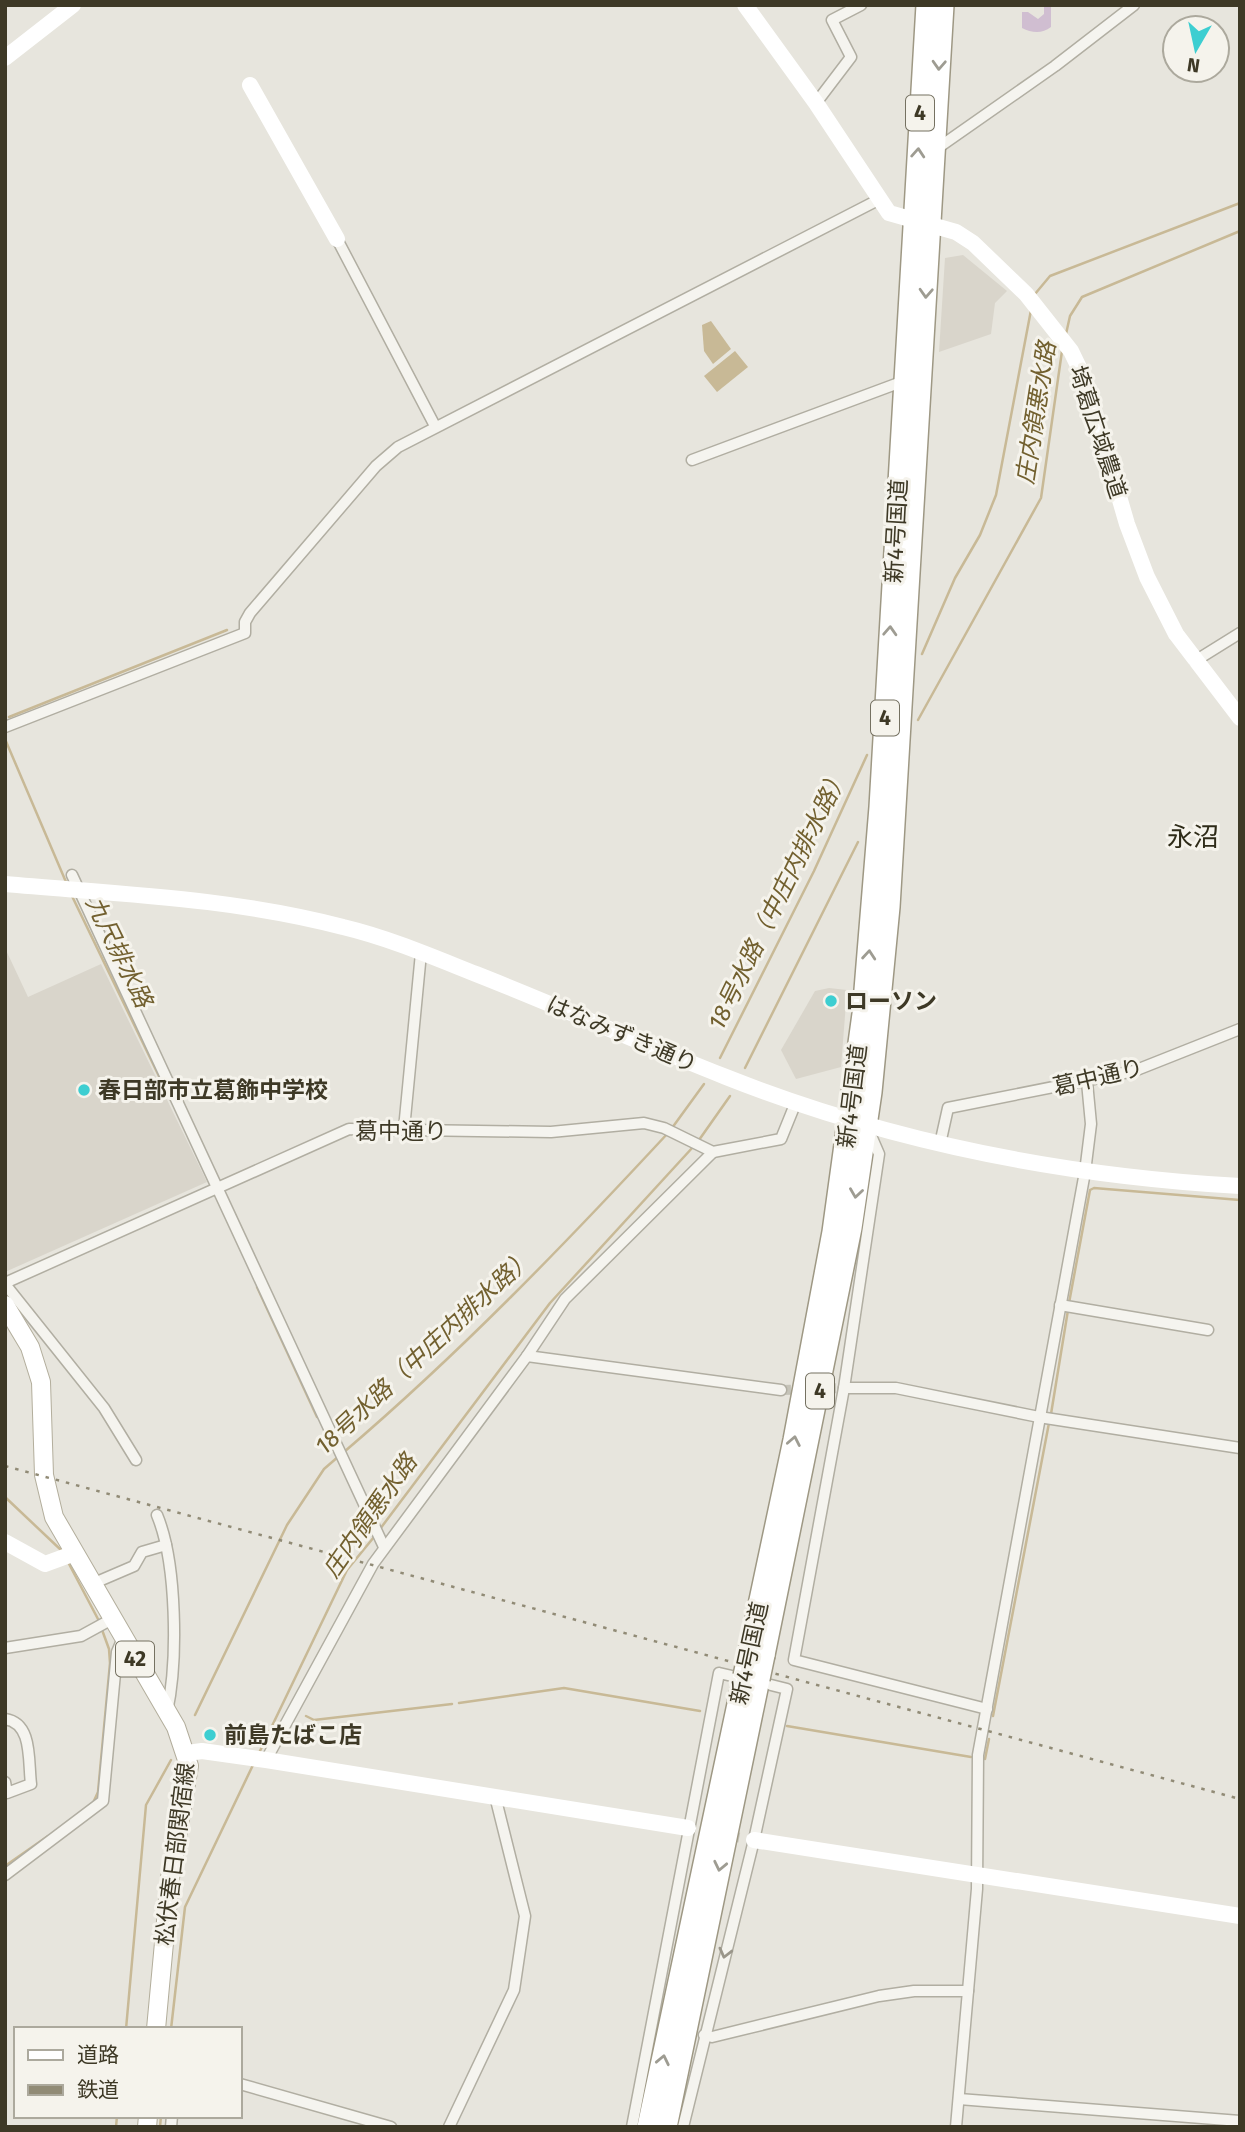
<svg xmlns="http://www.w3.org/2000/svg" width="1245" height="2132" font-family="'Fira Sans','Noto Sans JP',sans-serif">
	<rect width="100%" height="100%" fill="#e7e5dd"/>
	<g fill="#d9d5cb">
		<polygon points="963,255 1007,291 995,303 991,334 939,352 945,258"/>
		<polygon points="5,948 28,997 101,964 207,1182 5,1272"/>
		<polygon points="829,988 847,990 841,1067 796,1079 781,1050 815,991"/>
	</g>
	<path fill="#d0bed1" d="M1044,5H1051V27C1042,34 1032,33 1022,28V12H1028L1038,19L1044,14Z"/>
	<g fill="#c8b996">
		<polygon points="711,321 731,349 713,364 704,351 702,325"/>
		<polygon points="735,351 748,367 717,392 704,376"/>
	</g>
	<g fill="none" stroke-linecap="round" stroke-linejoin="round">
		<g stroke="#c8b996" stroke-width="2.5">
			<polyline points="1035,294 1050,276 1240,203"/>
			<polyline points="1066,334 1070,316 1082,297 1240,231"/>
			<polyline points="922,654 955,578 980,535 996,495 1031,310"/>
			<polyline points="9,717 227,630"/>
			<polyline points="918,720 1041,498 1062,351"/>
			<polyline points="5,739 66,882"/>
			<polyline points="71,894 170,1099"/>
			<polyline points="720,1058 814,871 867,755"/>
			<polyline points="745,1068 858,842"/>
			<polyline points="672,1128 704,1084"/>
			<polyline points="699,1140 730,1096"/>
			<polyline points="257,1287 317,1417"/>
			<polyline points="1069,1303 1090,1190 1094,1188 1240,1200"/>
			<polyline points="1051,1414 1068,1310"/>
			<path d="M344,1452C460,1353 565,1244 668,1133"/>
			<polyline points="5,1497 61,1550"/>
			<polyline points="380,1529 550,1303 693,1147"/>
			<polyline points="68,1562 99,1621"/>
			<polyline points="459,1703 564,1688 700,1711"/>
			<polyline points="195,1715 287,1525 324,1469 339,1456"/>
			<polyline points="306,1716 314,1720 452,1704"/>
			<polyline points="993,1716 1049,1423"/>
			<polyline points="787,1726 971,1757"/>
			<polyline points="259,1753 347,1570 374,1537"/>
			<polyline points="985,1759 989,1739"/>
			<polyline points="93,1803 98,1792 110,1663 109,1649 101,1627"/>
			<polyline points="5,1866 48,1836"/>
			<polyline points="126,2029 146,1805 171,1760"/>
			<polyline points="171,2029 185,1907 253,1765"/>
			<polyline points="116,2127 117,2116"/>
			<polyline points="160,2127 161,2116"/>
		</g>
		<g stroke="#c5c3b8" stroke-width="10" stroke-dasharray="10 5" stroke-linecap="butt">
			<polyline points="781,1390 844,1388"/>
			<polyline points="700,1830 741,1838"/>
		</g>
		<defs>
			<g id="street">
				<polyline points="816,103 851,57 832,20 861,5"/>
				<polyline points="935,150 1055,66 1134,5"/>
				<polyline points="337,239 435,426"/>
				<polyline points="692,460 904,381"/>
				<polyline points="1195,661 1240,633"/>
				<polyline points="5,727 245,633 245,622 250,613 376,466 398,447 878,200"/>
				<polyline points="72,875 384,1547"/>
				<polyline points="404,1129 421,953"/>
				<polyline points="869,1131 879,1154 844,1388 794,1660 987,1709"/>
				<polyline points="940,1144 948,1108 1134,1071 1240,1029"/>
				<polyline points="5,1283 349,1129 551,1132 644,1123 664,1128 713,1152 781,1139 796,1102"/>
				<polyline points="5,1284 104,1408 136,1460"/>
				<polyline points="1060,1305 1208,1330"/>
				<polyline points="527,1356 781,1390"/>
				<polyline points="844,1388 896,1388 1039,1417 1240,1448"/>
				<path d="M157,1515C177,1563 178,1661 167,1712"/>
				<polyline points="92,1584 134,1566 142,1552 166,1545"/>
				<polyline points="5,1648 81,1636 112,1619"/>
				<path d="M5,1719C33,1723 28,1761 31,1784L7,1793L5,1782"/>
				<polyline points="266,1760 373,1564 527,1356 565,1299 713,1152"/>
				<polyline points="5,1875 103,1801 117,1652 123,1638"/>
				<polyline points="704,2035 712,2037 879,1996 914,1991 968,1991"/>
				<polyline points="240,2084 391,2127"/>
				<polyline points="959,2099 1240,2121"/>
				<polyline points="171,2127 172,2116"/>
				<polyline points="449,2127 514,1990 525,1916 495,1796"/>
				<polyline points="632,2127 719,1673 732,1676"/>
				<polyline points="683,2127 754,1840 787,1689 771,1685"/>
				<polyline points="956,2127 977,1889 978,1755 1085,1172 1091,1124 1087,1082"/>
			</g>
			<g id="primary">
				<polyline points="5,1305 30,1347 41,1382 44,1475 54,1517 176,1727 189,1766 170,1878 156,2029"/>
				<polyline points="147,2127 148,2116"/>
			</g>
			<g id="highway">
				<polyline points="749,1652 794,1440 833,1232 863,1014 880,807 927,5"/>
				<polyline points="764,1655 851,1228 871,1092 889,907 943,5"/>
				<polyline points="648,2127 744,1676"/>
				<polyline points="666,2127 759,1679"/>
			</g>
		</defs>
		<use href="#street" stroke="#b1aea2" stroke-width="13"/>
		<use href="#primary" stroke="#b3ae9c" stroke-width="20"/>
		<use href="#highway" stroke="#9e9884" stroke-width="24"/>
		<use href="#street" stroke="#f5f4ef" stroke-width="10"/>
		<g stroke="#fff" stroke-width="16">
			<polyline points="745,5 816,103 889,213 956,232 973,243 1026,294 1071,351 1085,380 1127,524 1147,577 1176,634 1240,718"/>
			<polyline points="5,58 73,5"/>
			<polyline points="250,85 337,239"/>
			<path d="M5,884C118,894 233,898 343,927C389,938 433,957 476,974C560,1007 642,1044 726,1077C890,1142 1064,1176 1240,1186"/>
			<polyline points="5,1542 45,1564 75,1553"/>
			<polyline points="187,1753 202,1751 266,1760 688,1828"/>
			<polyline points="754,1840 1240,1916"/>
		</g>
		<use href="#primary" stroke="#fff" stroke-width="18"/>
		<use href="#highway" stroke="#fff" stroke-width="21"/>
		<polyline stroke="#918b76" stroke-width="2.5" stroke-dasharray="3.5 7" stroke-linecap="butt" points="5,1466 1240,1799"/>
		<defs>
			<g id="highway-bridge">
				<polyline points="744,1676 749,1652"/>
				<polyline points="759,1679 764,1655"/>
			</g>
		</defs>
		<use href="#highway-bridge" stroke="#9e9884" stroke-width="24" stroke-linecap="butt"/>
		<use href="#highway-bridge" stroke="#fff" stroke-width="21"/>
	</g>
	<defs><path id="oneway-chevron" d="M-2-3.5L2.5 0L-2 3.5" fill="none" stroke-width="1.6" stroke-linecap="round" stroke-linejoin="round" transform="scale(1.75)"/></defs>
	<g stroke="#9e9c92">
		<use href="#oneway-chevron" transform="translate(939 65) rotate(93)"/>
		<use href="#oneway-chevron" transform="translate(918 153) rotate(-86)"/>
		<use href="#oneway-chevron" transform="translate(926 293) rotate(93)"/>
		<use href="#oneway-chevron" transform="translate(890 631) rotate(-87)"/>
		<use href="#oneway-chevron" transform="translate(869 955) rotate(-85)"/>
		<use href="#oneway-chevron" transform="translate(856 1193) rotate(98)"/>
		<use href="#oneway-chevron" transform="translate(794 1441) rotate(-79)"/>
		<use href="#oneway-chevron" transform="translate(720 1866) rotate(102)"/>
		<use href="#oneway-chevron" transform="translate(663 2060) rotate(-78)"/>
	</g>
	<use stroke="#9a968a" href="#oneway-chevron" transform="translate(725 1953) rotate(104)"/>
	<g fill="#3dced1" stroke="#f5f3ec" stroke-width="2.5">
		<circle cx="831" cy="1001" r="7"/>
		<circle cx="84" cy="1090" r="7"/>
		<circle cx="210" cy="1735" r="7"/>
	</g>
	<g text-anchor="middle" stroke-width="6" stroke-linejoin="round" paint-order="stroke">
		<g fill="#f5f3ec" stroke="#757161" stroke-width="2">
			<rect x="906" y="95.5" width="28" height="35" rx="5"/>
			<rect x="871" y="700.5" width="28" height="35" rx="5"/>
			<rect x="806" y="1373.5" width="28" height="35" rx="5"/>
			<rect x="116" y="1641.5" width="38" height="35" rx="5"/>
		</g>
		<g font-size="21" font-weight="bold" fill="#3e3926">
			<text x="920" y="120">4</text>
			<text x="885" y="725">4</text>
			<text x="820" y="1398">4</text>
			<text x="135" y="1666">42</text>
		</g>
		<g font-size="23" fill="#3e3926" stroke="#f5f3ec">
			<text transform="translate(1098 432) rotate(72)" y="8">埼葛広域農道</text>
			<text transform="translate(896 531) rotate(-87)" y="8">新4号国道</text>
			<text transform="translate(622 1034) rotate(23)" y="8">はなみずき通り</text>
			<text transform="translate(1098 1077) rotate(-13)" y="8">葛中通り</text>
			<text transform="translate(852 1096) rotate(-83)" y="8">新4号国道</text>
			<text x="401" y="1139">葛中通り</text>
			<text transform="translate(749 1653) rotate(-78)" y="8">新4号国道</text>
			<text transform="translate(175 1854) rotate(-83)" y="8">松伏春日部関宿線</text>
		</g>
		<g font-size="23" font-weight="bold" fill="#3e3926" stroke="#f5f3ec" text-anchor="start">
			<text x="845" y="1009">ローソン</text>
			<text x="98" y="1098">春日部市立葛飾中学校</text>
			<text x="224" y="1743">前島たばこ店</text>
		</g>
		<g font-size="24" font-style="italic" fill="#72602f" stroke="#f5f3ec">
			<text transform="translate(1036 413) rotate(-81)" y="8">庄内領悪水路</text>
			<text transform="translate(778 899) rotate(-64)" y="8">18号水路（中庄内排水路）</text>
			<text transform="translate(119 952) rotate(64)" y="8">九尺排水路</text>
			<text transform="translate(424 1352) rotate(-43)" y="8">18号水路（中庄内排水路）</text>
			<text transform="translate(370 1516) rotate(-55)" y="8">庄内領悪水路</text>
		</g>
		<g font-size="26" fill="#2e2b18" stroke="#f5f3ec">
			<text x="1193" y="846">永沼</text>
		</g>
	</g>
	<rect width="1245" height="2132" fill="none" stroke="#3e3926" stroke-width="14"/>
	<rect x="14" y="2027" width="228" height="91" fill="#f5f3ec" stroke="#aca99d" stroke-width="2"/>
	<rect x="28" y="2050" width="35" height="10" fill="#ffffff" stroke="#aca99d" stroke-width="2"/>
	<text x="77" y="2062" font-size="21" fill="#3e3926">道路</text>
	<rect x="28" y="2085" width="35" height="10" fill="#918b76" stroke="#aca99d" stroke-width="2"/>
	<text x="77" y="2097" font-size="21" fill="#3e3926">鉄道</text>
	<g transform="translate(1196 49) rotate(189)"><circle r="33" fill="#f5f3ec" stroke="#aca99d" stroke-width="2"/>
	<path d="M0-5L12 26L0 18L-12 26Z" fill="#3dced1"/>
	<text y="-10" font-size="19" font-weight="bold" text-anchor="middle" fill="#3e3926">N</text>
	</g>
</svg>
